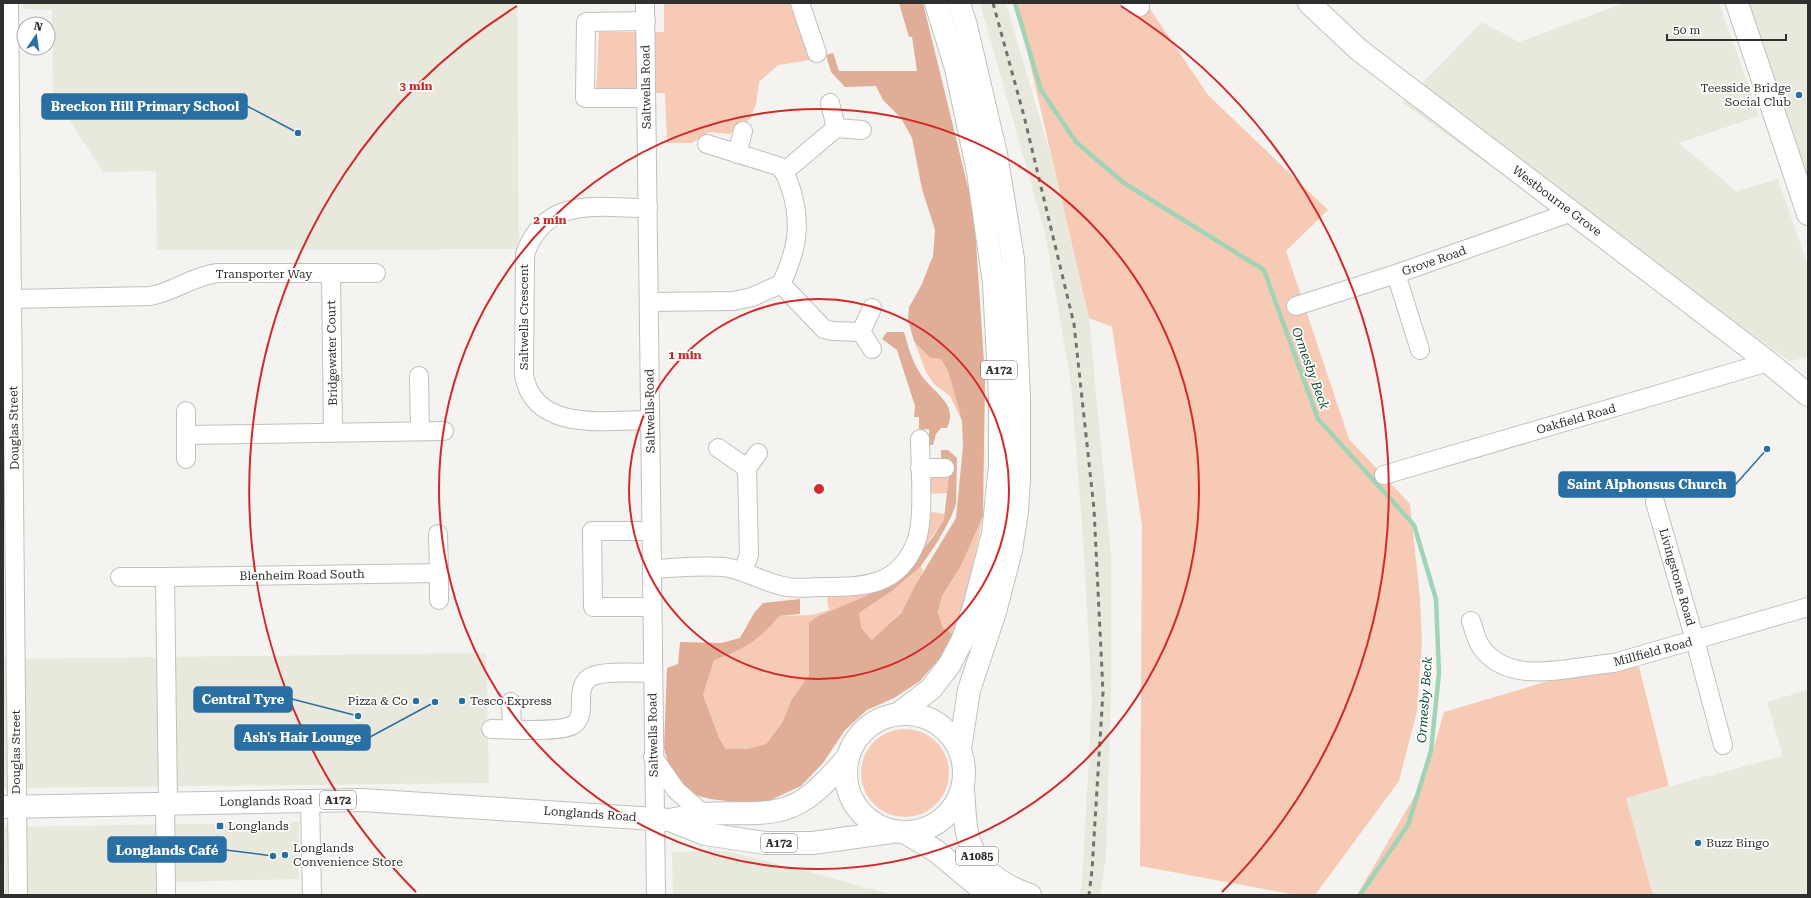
<svg xmlns="http://www.w3.org/2000/svg" width="1811" height="898" font-family="'Roboto Serif',serif">
	<rect width="100%" height="100%" fill="#f4f3f0"/>
	<g fill="#e9e8dd">
		<polygon points="23,3 517,3 519,249 157,250 156,171 103,172 53,94 52,10 23,9"/>
		<polygon points="980,3 1006,3 1052,160 1089,318 1111,553 1111,694 1106,856 1100,895 1079,895 1082,884 1092,701 1083,537 1071,382 1045,233"/>
		<polygon points="1624,3 1719,3 1759,116 1679,143 1736,191 1778,179 1808,267 1808,357 1790,361 1632,251 1625,259 1544,205 1403,103 1482,22 1519,42"/>
		<polygon points="1747,3 1808,3 1808,180"/>
		<polygon points="486,653 489,783 3,788 3,659"/>
		<polygon points="1808,690 1808,895 1653,895 1626,798 1783,756 1767,702"/>
		<polygon points="299,822 299,879 169,882 169,895 3,895 3,827"/>
		<polygon points="726,851 806,871 894,895 673,895 672,852"/>
	</g>
	<g fill="#f7cab6">
		<polygon points="664,3 790,3 810,60 778,65 759,82 756,104 750,119 729,134 709,132 692,143 667,143 665,93 596,93 599,32 664,32"/>
		<polygon points="1016,3 1141,3 1148,6 1208,95 1328,210 1286,251 1349,439 1410,504 1420,598 1422,642 1417,711 1399,781 1315,895 1297,895 1140,866 1142,525 1112,327 1089,318"/>
		<polygon points="914,341 930,358 941,359 948,371 962,421 950,396 934,384 926,372"/>
		<path d="M936,474H949L947,493L932,494L927,491C926,483 929,478 936,474Z"/>
		<polygon points="932,512 945,514 944,519 923,550 929,517"/>
		<polygon points="983,516 971,579 953,634 943,628 938,612 942,596 961,566"/>
		<polygon points="921,566 923,572 901,612 873,641 862,629 859,613 892,591"/>
		<path d="M880,590L818,616L810,655L809,675L792,699L782,723L766,744L747,749H726L719,738L703,695L714,660C743,650 760,640 779,616L812,615L829,610L827,600L830,592Z"/>
		<polygon points="1639,667 1669,786 1626,798 1653,895 1357,895 1425,778 1444,712 1589,669"/>
		<circle cx="905" cy="773" r="44"/>
	</g>
	<g fill="#e0ad97">
		<path d="M899,3H923L974,212L985,378L983,516L961,566L942,596L938,612L943,628L953,634L939,659L920,681L894,698L867,710L845,730L823,763L801,786L760,805L710,799L689,793L672,778L664,748L667,668L678,664L680,642L721,643L740,638L754,613L763,603L800,599V614L779,616C760,640 743,650 714,660L703,695L719,738L726,749H747L766,744L782,723L792,699L809,675V623L818,616L880,590L909,567L933,537L944,519L947,493L949,474L941,460V450H948L957,458L956,504L951,517L938,541L921,566L892,591L859,613L862,629L872,640L901,613L916,584L956,518L963,446L962,421L948,371L941,359L930,358L914,341L908,320L909,307L921,286L933,256L935,230L922,189L912,138L901,118L883,100L876,86L845,87L831,72L826,55L833,53L839,71H917L912,37H909Z"/>
		<path d="M887,332H904C908,346 912,361 920,373C930,391 960,403 947,428H941L936,434L933,445H929V429L919,430V417H914L915,406L897,350L882,339Z"/>
	</g>
	<g fill="none" stroke-linecap="round" stroke-linejoin="round">
		<polyline stroke="#a1d4b7" stroke-width="4.5" points="1015,3 1041,90 1076,142 1124,183 1264,270 1318,419 1414,525 1436,599 1439,673 1431,751 1408,825 1360,895"/>
		<defs>
			<g id="street">
				<polyline points="9,3 18,895"/>
				<polyline points="645,3 656,895"/>
				<polyline points="800,3 817,53"/>
				<polyline points="1130,3 1140,7"/>
				<polyline points="646,21 586,22 585,98 646,98"/>
				<polyline points="836,128 862,130"/>
				<polyline points="737,154 743,131"/>
				<polyline points="785,171 836,128 830,103"/>
				<path d="M648,208C598,208 546,195 525,254L524,375C534,433 607,420 650,420"/>
				<polyline points="331,274 333,432"/>
				<polyline points="1396,274 1420,350"/>
				<polyline points="781,284 824,329 833,331 861,332"/>
				<path d="M13,299L150,296C174,292 193,276 217,273H376"/>
				<path d="M649,302L733,301L752,297L781,284C797,250 802,225 791,189C787,179 786,172 778,166L707,144"/>
				<polyline points="1296,306 1396,274 1572,212"/>
				<polyline points="872,349 861,332 872,308"/>
				<polyline points="419,376 420,431"/>
				<polyline points="186,411 186,435"/>
				<polyline points="718,448 747,468 749,555 743,571"/>
				<polyline points="186,459 186,435 444,431"/>
				<polyline points="747,468 758,453"/>
				<polyline points="920,468 945,468"/>
				<polyline points="1384,475 1768,362"/>
				<polyline points="1655,502 1695,640 1723,745"/>
				<polyline points="651,531 592,531 593,607 652,607"/>
				<path d="M652,569C675,568 701,565 724,567C747,570 765,584 788,587C799,589 812,587 824,587C865,587 899,586 916,542C925,520 920,464 920,439"/>
				<polyline points="439,573 439,600"/>
				<polyline points="120,577 165,577"/>
				<path d="M1471,621C1474,629 1476,640 1481,647C1510,688 1573,666 1614,663L1808,607"/>
				<polyline points="511,702 512,729"/>
				<path d="M491,729C509,729 559,733 573,725C589,715 573,690 589,678C600,670 638,673 653,673"/>
				<polyline points="653,757 676,790 703,814"/>
				<polyline points="310,800 312,895"/>
				<polyline points="165,803 166,895"/>
				<polyline points="168,803 165,577 439,573 438,534"/>
			</g>
			<g id="secondary">
				<polyline points="1309,3 1359,50 1768,362 1808,395"/>
				<polyline points="1737,3 1808,214"/>
			</g>
			<g id="primary">
				<circle cx="905" cy="773" r="59"/>
				<path d="M963,791C965,809 964,831 972,848C982,872 1006,887 1030,895"/>
				<polyline points="3,807 362,800 670,820 705,834 765,843 813,843 891,832"/>
				<path d="M670,820C681,818 692,815 703,814C738,811 778,820 808,797C823,786 835,772 847,758"/>
				<polyline points="906,833 936,851 989,895"/>
			</g>
			<g id="highway">
				<polyline points="959,3 966,26 996,154 1013,259 1019,399 1019,480 1017,511 1011,550 995,612 969,690 960,749"/>
				<polyline points="898,714 931,689 950,664 963,639 974,607 993,534 1000,466 1000,397 994,283 978,172 956,68 936,3"/>
			</g>
		</defs>
		<use href="#street" stroke="#c0c0bc" stroke-width="20"/>
		<use href="#secondary" stroke="#c0c0bc" stroke-width="24"/>
		<use href="#primary" stroke="#c0c0bc" stroke-width="24"/>
		<use href="#highway" stroke="#c0c0bc" stroke-width="24"/>
		<use href="#street" stroke="#fff" stroke-width="18"/>
		<use href="#secondary" stroke="#fff" stroke-width="22"/>
		<use href="#primary" stroke="#fff" stroke-width="22"/>
		<use href="#highway" stroke="#fff" stroke-width="22"/>
		<polyline stroke="#72726f" stroke-width="3" stroke-dasharray="5 5" stroke-linecap="butt" points="993,3 1024,116 1074,324 1094,509 1103,692 1092,870 1089,895"/>
	</g>
	<g fill="none" stroke="#d62828" stroke-width="2">
		<circle cx="819" cy="489" r="190"/>
		<circle cx="819" cy="489" r="380"/>
		<path d="M416 892A570 570 0 0 1 517 6M1121 6A570 570 0 0 1 1222 892"/>
	</g>
	<g fill="#2a6fa4" stroke="#fff" stroke-width="1.5">
		<circle cx="1799" cy="95" r="4"/>
		<circle cx="416" cy="701" r="4"/>
		<circle cx="462" cy="701" r="4"/>
		<rect x="216" y="822" width="8" height="8" rx="2"/>
		<circle cx="1698" cy="843" r="4"/>
		<circle cx="285" cy="855" r="4"/>
	</g>
	<g text-anchor="middle" stroke-width="3.5" stroke-linejoin="round" paint-order="stroke">
		<g fill="#fff" stroke="#6d6d6c" stroke-width="1">
			<rect x="981" y="361" width="36" height="18" rx="3"/>
			<rect x="320" y="791" width="36" height="18" rx="3"/>
			<rect x="761" y="834" width="36" height="18" rx="3"/>
			<rect x="956" y="847" width="42" height="18" rx="3"/>
		</g>
		<g font-size="11" font-weight="bold" fill="#2f2f2d">
			<text x="999" y="374">A172</text>
			<text x="338" y="804">A172</text>
			<text x="779" y="847">A172</text>
			<text x="977" y="860">A1085</text>
		</g>
		<g font-size="12" fill="#2f2f2d" stroke="#fff">
			<text transform="translate(646 87) rotate(-91)" y="4">Saltwells Road</text>
			<text transform="translate(1557 201) rotate(37)" y="4">Westbourne Grove</text>
			<text transform="translate(1434 261) rotate(-19)" y="4">Grove Road</text>
			<text x="264" y="278">Transporter Way</text>
			<text transform="translate(524 317) rotate(-90)" y="4">Saltwells Crescent</text>
			<text transform="translate(332 353) rotate(-91)" y="4">Bridgewater Court</text>
			<text transform="translate(650 411) rotate(-91)" y="4">Saltwells Road</text>
			<text transform="translate(1576 419) rotate(-16)" y="4">Oakfield Road</text>
			<text transform="translate(14 428) rotate(-91)" y="4">Douglas Street</text>
			<text transform="translate(302 575) rotate(-1)" y="4">Blenheim Road South</text>
			<text transform="translate(1677 577) rotate(74)" y="4">Livingstone Road</text>
			<text transform="translate(1653 652) rotate(-15)" y="4">Millfield Road</text>
			<text transform="translate(653 735) rotate(-91)" y="4">Saltwells Road</text>
			<text transform="translate(16 752) rotate(-90)" y="4">Douglas Street</text>
			<text transform="translate(266 801) rotate(-1)" y="4">Longlands Road</text>
			<text transform="translate(590 814) rotate(4)" y="4">Longlands Road</text>
		</g>
		<g font-size="12" fill="#2f2f2d" stroke="#fff" text-anchor="start">
			<text x="1791" y="92" text-anchor="end">Teesside Bridge<tspan x="1791" dy="14">Social Club</tspan></text>
			<text x="408" y="705" text-anchor="end">Pizza &amp; Co</text>
			<text x="470" y="705">Tesco Express</text>
			<text x="228" y="830">Longlands</text>
			<text x="1706" y="847">Buzz Bingo</text>
			<text x="293" y="852">Longlands<tspan x="293" dy="14">Convenience Store</tspan></text>
		</g>
		<g font-size="13" font-style="italic" fill="#0f4d32" stroke="#fff">
			<text transform="translate(1311 368) rotate(70)" y="5">Ormesby Beck</text>
			<text transform="translate(1424 700) rotate(-86)" y="5">Ormesby Beck</text>
		</g>
	</g>
	<circle cx="819" cy="489" r="6" fill="#d62828" stroke="#fff" stroke-width="2"/>
	<g font-size="12" text-anchor="middle" font-weight="bold" fill="#d62828" stroke="#fff" stroke-width="3.5" stroke-linejoin="round" paint-order="stroke">
		<text x="416" y="90">3 min</text>
		<text x="550" y="224">2 min</text>
		<text x="685" y="359">1 min</text>
	</g>
	<path fill="none" stroke="#2a6fa4" stroke-width="1.5" d="M298 133L247 106M1767 449L1735 485M358 716L292 699M435 702L370 737M273 856L226 850"/>
	<g fill="#2a6fa4" stroke="#fff" stroke-width="1.5">
		<circle cx="298" cy="133" r="4"/>
		<circle cx="1767" cy="449" r="4"/>
		<circle cx="358" cy="716" r="4"/>
		<circle cx="435" cy="702" r="4"/>
		<circle cx="273" cy="856" r="4"/>
	</g>
	<g fill="#2a6fa4" stroke="#2a6fa4" stroke-width="1.5">
		<rect x="42" y="94" width="205" height="25" rx="4"/>
		<rect x="1559" y="472" width="176" height="25" rx="4"/>
		<rect x="194" y="687" width="98" height="25" rx="4"/>
		<rect x="235" y="725" width="135" height="25" rx="4"/>
		<rect x="108" y="837" width="118" height="25" rx="4"/>
	</g>
	<g font-size="13" text-anchor="middle" font-weight="bold" fill="#fff">
		<text x="145" y="111">Breckon Hill Primary School</text>
		<text x="1647" y="489">Saint Alphonsus Church</text>
		<text x="243" y="704">Central Tyre</text>
		<text x="302" y="742">Ash's Hair Lounge</text>
		<text x="167" y="855">Longlands Café</text>
	</g>
	<rect width="1811" height="898" fill="none" stroke="#2f2f2d" stroke-width="8"/>
	<g transform="translate(36 36) rotate(13)"><circle r="19" fill="#ffffff" stroke="#acacab"/>
	<path d="M0-3L7 15L0 10L-7 15Z" fill="#2a6fa4"/>
	<text y="-6" font-size="11" font-weight="bold" text-anchor="middle" fill="#2f2f2d">N</text>
	</g>
	<path d="M1667 34v6h119v-6" fill="none" stroke="#2f2f2d" stroke-width="2"/>
	<text x="1673" y="34" font-size="12" fill="#2f2f2d" stroke="#ffffff" stroke-width="3" paint-order="stroke">50 m</text>
</svg>
